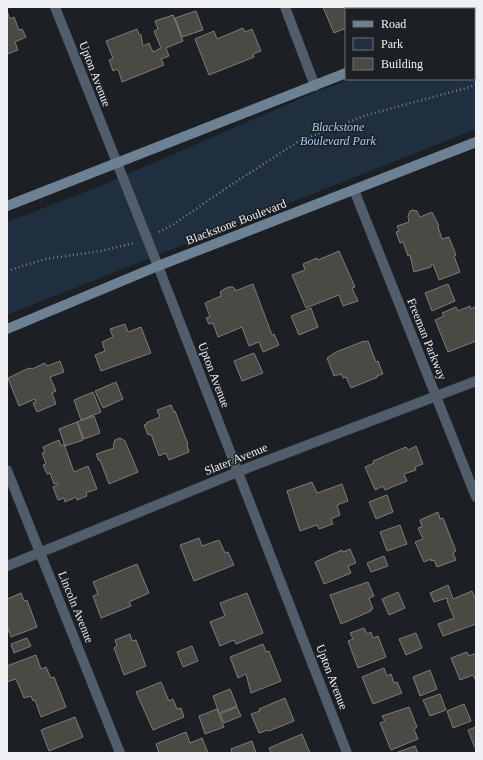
<svg xmlns="http://www.w3.org/2000/svg" width="483" height="760" font-family="'Times New Roman',serif">
	<rect width="100%" height="100%" fill="#1c1f23"/>
	<polygon fill="#1f2f40" points="474,36 476,36 476,129 7,315 7,222 98,187 318,91 353,79 474,79"/>
	<g fill="#4b4944" stroke="#7f7c77">
		<polygon points="323,7 363,7 364,9 346,9 346,28 334,33"/>
		<polygon points="7,11 10,19 14,17 19,30 22,29 26,37 15,42 18,50 7,54"/>
		<polygon points="196,11 203,30 182,37 175,18"/>
		<polygon points="173,15 183,41 166,48 169,56 161,59 164,65 122,82 119,72 117,69 113,71 109,60 113,58 106,41 137,29 139,34 141,35 143,46 149,43 153,52 161,48 154,31 158,29 155,21"/>
		<polygon points="243,28 245,32 252,29 261,51 253,54 254,57 209,75 195,39 214,31 217,39"/>
		<polygon points="413,210 417,211 420,217 432,212 439,226 438,227 442,239 449,237 456,255 454,256 460,272 439,280 433,264 431,265 431,267 414,272 410,255 408,256 403,242 400,243 396,232 399,231 397,226 409,222 408,216 410,211"/>
		<polygon points="339,251 355,287 352,288 358,301 343,306 339,295 306,308 292,275 305,270 303,264 317,258 318,260"/>
		<polygon points="253,284 272,335 274,334 279,345 263,352 259,342 249,346 242,327 218,337 213,323 209,324 206,318 210,317 205,303 221,296 220,292 224,289 229,287 233,287 235,289 235,291"/>
		<polygon points="448,284 455,301 432,311 425,293"/>
		<polygon points="470,306 471,309 475,307 476,311 476,341 448,352 435,320 444,316 442,313 456,307 458,311"/>
		<polygon points="311,308 318,327 299,335 291,316"/>
		<polygon points="125,324 128,332 141,327 151,353 101,371 95,355 105,351 102,342 113,337 110,329"/>
		<polygon points="364,341 364,342 368,341 376,362 378,361 383,374 377,376 378,377 351,388 346,377 343,378 341,374 334,376 327,358 336,352"/>
		<polygon points="254,353 263,373 242,381 234,361"/>
		<polygon points="60,361 64,372 50,377 56,391 52,393 56,404 37,412 33,403 36,402 35,399 19,406 8,378 29,368 32,369 45,363 47,366"/>
		<polygon points="116,382 123,399 103,408 95,391"/>
		<polygon points="93,392 101,412 81,420 74,400"/>
		<polygon points="171,405 174,412 175,411 188,444 187,445 189,452 169,460 166,453 159,456 151,434 148,435 144,425 147,424 146,423 160,417 157,410"/>
		<polygon points="94,416 100,433 84,439 77,422"/>
		<polygon points="77,422 83,440 65,446 59,429"/>
		<polygon points="120,438 125,441 138,472 109,484 100,460 99,461 96,454 114,448 113,446 115,440"/>
		<polygon points="59,440 61,446 64,444 74,472 88,466 97,489 86,493 87,496 77,500 76,497 65,502 64,498 58,500 53,487 58,485 57,483 54,484 50,473 47,474 43,465 46,464 42,453 45,452 43,447"/>
		<polygon points="416,446 423,464 415,467 416,470 404,474 407,481 385,490 383,486 375,490 365,467 374,463 373,461 406,447 408,450"/>
		<polygon points="312,482 317,493 342,484 348,501 337,505 340,515 331,519 333,524 319,529 317,525 300,531 287,491"/>
		<polygon points="387,495 393,512 376,519 369,502"/>
		<polygon points="438,512 440,519 443,518 456,551 453,553 456,560 437,567 434,560 431,561 431,559 424,562 415,542 423,539 418,528 422,527 420,520"/>
		<polygon points="400,525 407,544 387,551 380,532"/>
		<polygon points="199,538 202,546 219,540 225,553 228,552 234,565 194,581 180,545"/>
		<polygon points="350,549 356,563 348,566 351,573 324,584 315,562 342,550 343,552"/>
		<polygon points="384,556 388,566 371,572 367,563"/>
		<polygon points="137,564 149,593 129,602 131,606 101,618 93,596 98,594 93,582"/>
		<polygon points="368,582 374,596 369,598 373,609 370,610 371,611 341,624 330,595"/>
		<polygon points="448,585 453,599 472,591 476,601 476,624 443,636 438,624 454,618 447,601 448,601 447,598 434,602 430,593"/>
		<polygon points="398,592 405,608 389,615 382,599"/>
		<polygon points="21,593 24,601 27,600 37,627 11,637 7,626 7,599"/>
		<polygon points="247,593 263,633 236,644 234,640 220,646 210,622 225,616 220,603"/>
		<polygon points="364,628 367,634 371,632 373,638 378,636 386,657 358,668 348,641 353,639 350,633"/>
		<polygon points="416,633 422,648 406,655 399,639"/>
		<polygon points="130,634 132,641 136,640 146,666 124,675 114,648 117,646 115,640"/>
		<polygon points="27,638 31,646 14,653 11,644"/>
		<polygon points="263,644 266,652 269,651 281,681 251,693 246,674 238,678 230,657"/>
		<polygon points="192,646 198,661 183,667 177,652"/>
		<polygon points="467,652 469,656 476,653 476,681 473,675 460,680 451,658"/>
		<polygon points="36,655 41,669 46,667 51,678 54,677 66,707 41,717 35,700 33,701 31,696 24,698 16,679 7,682 7,666"/>
		<polygon points="384,668 387,676 391,674 394,683 397,682 402,693 373,704 362,677"/>
		<polygon points="430,670 437,689 420,696 413,677"/>
		<polygon points="161,682 169,701 173,699 177,709 181,708 184,717 153,730 136,692"/>
		<polygon points="230,689 237,706 219,713 213,696"/>
		<polygon points="440,694 446,710 430,716 423,700"/>
		<polygon points="285,698 294,721 269,731 268,730 259,733 251,714 260,711 259,709"/>
		<polygon points="464,704 471,721 453,728 447,711"/>
		<polygon points="237,707 241,716 224,723 220,714"/>
		<polygon points="409,707 417,727 414,729 418,739 391,750 380,723 385,721 382,716"/>
		<polygon points="217,709 224,727 205,734 199,716"/>
		<polygon points="75,717 83,737 49,751 41,730"/>
		<polygon points="476,727 476,747 475,748 468,730"/>
		<polygon points="186,732 190,743 202,738 208,753 159,753 156,744"/>
		<polygon points="302,734 310,753 271,753 269,748"/>
		<polygon points="252,741 256,753 232,753 231,749"/>
		<polygon points="415,746 418,753 398,753 398,752"/>
	</g>
	<g fill="none" stroke-linecap="round" stroke-linejoin="round">
		<g stroke="#7c7e82" stroke-width="2.5" stroke-dasharray="1 3" stroke-linecap="butt">
			<polyline points="159,232 174,224 228,187 299,141 367,115 470,87 476,84"/>
			<polyline points="7,271 45,259 101,251 134,243"/>
		</g>
		<g stroke="#515d6a" stroke-width="10">
			<polyline points="55,7 158,266 347,753"/>
			<polyline points="285,7 315,86"/>
			<polyline points="354,190 476,497"/>
			<polyline points="7,470 120,753"/>
			<polyline points="7,566 255,465 476,381"/>
		</g>
		<g stroke="#6d8195" stroke-width="10">
			<polyline points="474,21 476,20"/>
			<polyline points="7,206 346,73"/>
			<polyline points="7,329 158,266 476,142"/>
		</g>
	</g>
	<g text-anchor="middle" stroke-width="3" stroke-linejoin="round" paint-order="stroke">
		<g font-size="12" fill="#eef0f3" stroke="#1c1f23">
			<text transform="translate(95 74) rotate(69)" y="4">Upton Avenue</text>
			<text transform="translate(236 222) rotate(-21)" y="4">Blackstone Boulevard</text>
			<text transform="translate(427 339) rotate(68)" y="4">Freeman Parkway</text>
			<text transform="translate(214 375) rotate(69)" y="4">Upton Avenue</text>
			<text transform="translate(236 459) rotate(-22)" y="4">Slater Avenue</text>
			<text transform="translate(76 607) rotate(68)" y="4">Lincoln Avenue</text>
			<text transform="translate(332 677) rotate(69)" y="4">Upton Avenue</text>
		</g>
		<g font-size="12" font-style="italic" fill="#a6cdf5" stroke="#1c1f23">
			<text x="338" y="131">Blackstone<tspan x="338" dy="14">Boulevard Park</tspan></text>
		</g>
	</g>
	<rect width="483" height="760" fill="none" stroke="#eef0f3" stroke-width="16"/>
	<rect x="345" y="8" width="130" height="72" fill="#1c1f23" stroke="#707376"/>
	<rect x="353" y="21" width="20" height="6" fill="#6d8195" stroke="#707376"/>
	<text x="381" y="28" font-size="12" fill="#eef0f3">Road</text>
	<rect x="353" y="38" width="20" height="12" fill="#1f2f40" stroke="#707376"/>
	<text x="381" y="48" font-size="12" fill="#eef0f3">Park</text>
	<rect x="353" y="58" width="20" height="12" fill="#4b4944" stroke="#707376"/>
	<text x="381" y="68" font-size="12" fill="#eef0f3">Building</text>
</svg>
